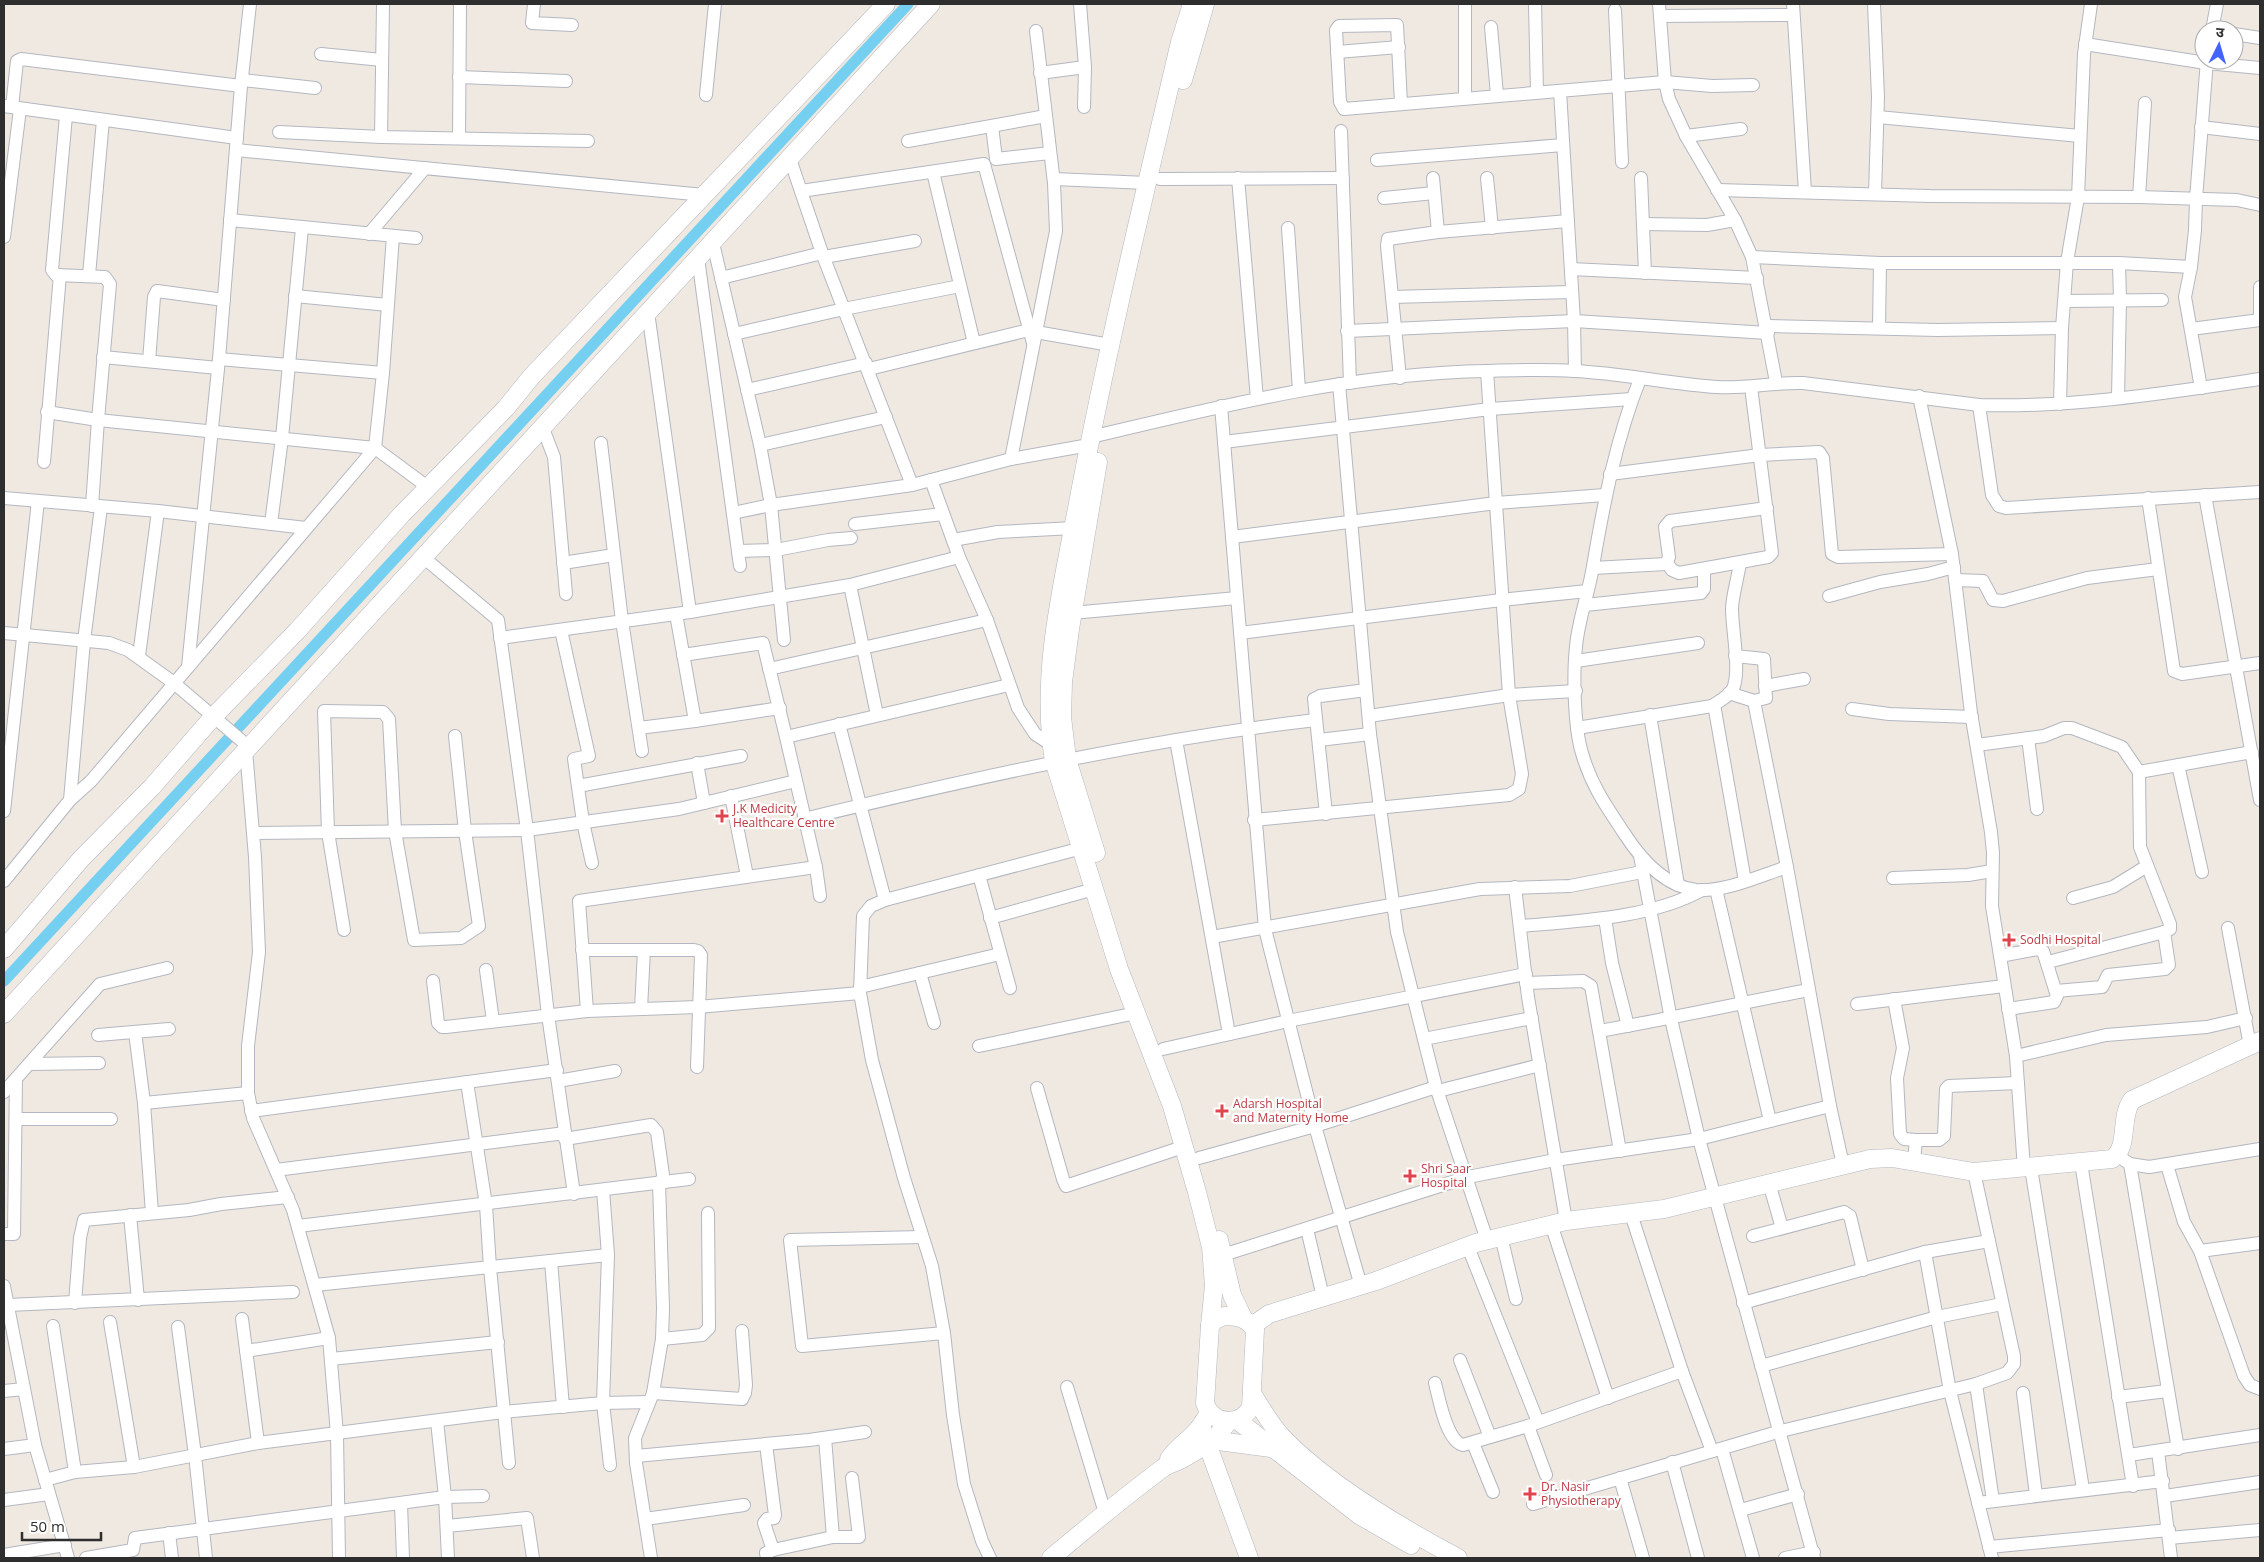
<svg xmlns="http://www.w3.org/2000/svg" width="2264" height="1562" font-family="'Open Sans','Noto Sans Devanagari',sans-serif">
	<rect width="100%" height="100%" fill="#efe9e1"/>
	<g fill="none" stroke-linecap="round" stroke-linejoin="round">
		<polyline stroke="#75cff0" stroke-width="11" points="4,981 908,4"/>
		<defs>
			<g id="street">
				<polyline points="534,4 532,23 572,25"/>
				<polyline points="1080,4 1085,67 1084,107"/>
				<polyline points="1535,4 1537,92"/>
				<polyline points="1659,4 1665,82 1669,99 1686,136 1735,220 1752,257 1776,382"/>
				<polyline points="1793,4 1805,192"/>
				<polyline points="1874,4 1878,97 1875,194"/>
				<polyline points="1615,10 1622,162"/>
				<polyline points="1660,16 1793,15"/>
				<polyline points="1491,27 1497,95"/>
				<polyline points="2212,30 2217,4"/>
				<polyline points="2234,34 2260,38"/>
				<polyline points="2085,44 2206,63 2260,68"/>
				<polyline points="1337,52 1399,47"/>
				<polyline points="321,54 382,60"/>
				<polyline points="1040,73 1085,67"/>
				<polyline points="459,77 566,81"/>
				<polyline points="242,80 315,88"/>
				<polyline points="1560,91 1574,321 1575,371"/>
				<polyline points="706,95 715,4"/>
				<polyline points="1465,98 1465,4"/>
				<polyline points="1401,103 1397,25 1339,26 1336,30 1340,102 1344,109 1665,82 1712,86 1753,85"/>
				<polyline points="4,106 237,138"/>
				<polyline points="12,107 17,61 21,59 241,86"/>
				<polyline points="66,116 52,270 56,275 105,277 110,284 98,420 92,506"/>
				<polyline points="1878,117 2080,136"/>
				<polyline points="992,126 996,159 1050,153"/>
				<polyline points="2201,127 2260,134"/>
				<polyline points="1341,131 1350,383"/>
				<polyline points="279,132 381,137 588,141"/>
				<polyline points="1686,136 1741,129"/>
				<polyline points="381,137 383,4"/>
				<polyline points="459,138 460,4"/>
				<polyline points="908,141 1046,116"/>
				<polyline points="236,150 704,195"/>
				<polyline points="790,159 822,253 912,485"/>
				<polyline points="1377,160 1563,145"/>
				<polyline points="933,172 974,343"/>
				<polyline points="1238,178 1257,399"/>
				<polyline points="1433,178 1438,232"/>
				<polyline points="1487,178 1492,228"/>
				<polyline points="1641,178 1645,273"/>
				<polyline points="1054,179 1147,183"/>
				<polyline points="1160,179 1343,178"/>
				<polyline points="1717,190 1930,196 2139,197 2237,200 2260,205"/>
				<polyline points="801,191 984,164 1033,343"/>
				<polyline points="2139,197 2145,103"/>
				<polyline points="1384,198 1434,193"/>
				<polyline points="230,220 416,238"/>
				<polyline points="1643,224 1707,225 1735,220"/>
				<polyline points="1288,228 1299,390"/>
				<polyline points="369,234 425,168"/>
				<polyline points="4,237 20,109"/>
				<polyline points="713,243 760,445 771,505 784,640"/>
				<polyline points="824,257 915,241"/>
				<polyline points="1752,257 1880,263 2119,263 2191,267"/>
				<polyline points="698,258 740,566"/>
				<polyline points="1571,269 1757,278"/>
				<polyline points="89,275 103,120"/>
				<polyline points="721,278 822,253"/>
				<polyline points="2260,287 2260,314"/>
				<polyline points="295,296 388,305"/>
				<polyline points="1392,297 1572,292"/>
				<polyline points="2065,301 2162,300"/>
				<polyline points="648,312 690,612"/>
				<polyline points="1767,326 1938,330 2062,328"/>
				<polyline points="1879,328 1880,263"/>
				<polyline points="2191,329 2260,320"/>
				<polyline points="1347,331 1574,321 1768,333"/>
				<polyline points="1036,332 1110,345"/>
				<polyline points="734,334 844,309 960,286"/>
				<polyline points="103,357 218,368"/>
				<polyline points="219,359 383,373"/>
				<polyline points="149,361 154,297 157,291 224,300"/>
				<polyline points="869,369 1029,330"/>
				<polyline points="1400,378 1387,246 1388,239 1438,232 1568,221"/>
				<path d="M1640,379C1616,439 1604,502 1593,566C1589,593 1578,620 1576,647C1573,674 1574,727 1582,753C1591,785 1606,806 1624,833C1640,858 1663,886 1696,890C1726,892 1759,876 1787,867"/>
				<polyline points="1339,384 1370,734 1397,932 1436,1087 1487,1240"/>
				<polyline points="2201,388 2185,297 2191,267 2195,230 2196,199 2207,60"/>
				<polyline points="747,390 866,363"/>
				<polyline points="1919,396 1952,554 1971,713 1991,832 1993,853 1992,906 2016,1056 2024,1169"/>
				<polyline points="2118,397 2120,300 2119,263"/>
				<polyline points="2060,404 2062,328 2067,262 2078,197 2084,54 2091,4"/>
				<polyline points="1979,405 1992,495 1999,506 2006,508 2260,492"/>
				<polyline points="1221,406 1265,929 1315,1126 1361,1286"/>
				<polyline points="47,412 98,420 375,448 383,373 393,236"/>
				<polyline points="542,426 554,457 566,594"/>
				<path d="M1091,437C1221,406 1352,373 1488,371C1516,370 1546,369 1574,371C1622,373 1669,384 1717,387C1746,389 1774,382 1803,383L1979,405C2073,408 2167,393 2260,379"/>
				<polyline points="1224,442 1490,409 1632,399"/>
				<polyline points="601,443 622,621 642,751"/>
				<polyline points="760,445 886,417"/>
				<polyline points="1011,459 1056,231 1054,183 1036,31"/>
				<polyline points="44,462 60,275"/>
				<polyline points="1610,474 1760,455 1819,452 1823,458 1832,554 1838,557 1952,554"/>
				<polyline points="931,480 959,557 987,620 1018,708 1035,734 1052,745"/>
				<polyline points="2205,495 2260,800"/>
				<polyline points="4,498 158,511 139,656"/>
				<polyline points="2148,498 2174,671 2182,674 2260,663"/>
				<polyline points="158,511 306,528"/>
				<polyline points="733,513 771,505 912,485 1011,459 1089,445"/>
				<polyline points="271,524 282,438 302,228"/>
				<polyline points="855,524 943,514"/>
				<polyline points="1232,537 1496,503 1605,495"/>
				<polyline points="953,540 998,532 1074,528"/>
				<polyline points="738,551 776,550 828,540 851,538"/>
				<polyline points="423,557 498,620 527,830 548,1015 574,1194"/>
				<polyline points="563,563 614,555"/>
				<polyline points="1667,563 1672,570 1679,573 1768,557 1772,553 1751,387"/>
				<polyline points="1593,568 1666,564 1669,557 1665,527 1670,521 1767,508"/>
				<polyline points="1955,580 1983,581 1993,600 2003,601 2087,578 2158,569"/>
				<polyline points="850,585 877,715"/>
				<polyline points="1829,596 1880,582 1928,574 1954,567"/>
				<polyline points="1585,605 1701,593 1704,589 1704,570"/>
				<polyline points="1072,613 1237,598"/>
				<polyline points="676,614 695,721 780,708"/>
				<polyline points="561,630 589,756 574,759 583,822 592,863"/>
				<polyline points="4,633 109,643 128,650 174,683 249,747"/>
				<polyline points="1240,633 1501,600 1587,591"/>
				<polyline points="500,638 690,612 850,585 959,557"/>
				<polyline points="683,655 763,643 786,737 816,867 820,896"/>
				<polyline points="1735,656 1764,659 1766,698 1754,701 1787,867 1830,1106 1843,1165"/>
				<polyline points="1576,661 1698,643"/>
				<polyline points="188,667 219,359 241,86 250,4"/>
				<polyline points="769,669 987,620"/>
				<polyline points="1765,686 1804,679"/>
				<polyline points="1729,693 1754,701"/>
				<polyline points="1712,706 1715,710 1745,881"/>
				<polyline points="1852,709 1889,714 1972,717"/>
				<polyline points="1650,715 1678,885"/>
				<polyline points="1369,716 1509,695 1576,691"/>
				<polyline points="839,724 885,900"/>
				<polyline points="639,728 695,721"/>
				<path d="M1577,728L1712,706C1719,701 1732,695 1734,686C1740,667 1732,629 1732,609C1732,597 1738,577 1740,563"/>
				<polyline points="786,737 1009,685"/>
				<polyline points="2028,738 2037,809"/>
				<polyline points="1176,740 1229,1034"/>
				<polyline points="1319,740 1370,734"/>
				<polyline points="1977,745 2044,736 2064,728 2072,728 2122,747 2139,772 2140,847 2170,924 2170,929 2164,932 2048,962"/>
				<polyline points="246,750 255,857 259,952 248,1046 248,1093 253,1118 293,1210 329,1338 337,1434 339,1558"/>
				<polyline points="697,763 704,803"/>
				<polyline points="2178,765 2202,872"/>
				<polyline points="2139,772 2252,752"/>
				<polyline points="578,786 741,756"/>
				<polyline points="731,796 747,876"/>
				<polyline points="70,800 84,641 101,507"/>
				<polyline points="4,811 38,501"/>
				<polyline points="1326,814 1314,699 1320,696 1366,690"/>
				<path d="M804,819C973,778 1143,740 1316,720"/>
				<polyline points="1254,820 1509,795 1519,789 1522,774 1509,695 1487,371"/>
				<polyline points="253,833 527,830 679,809 796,781"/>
				<polyline points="1640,856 1671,1019 1699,1139 1814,1558"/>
				<polyline points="979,875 1010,988"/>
				<polyline points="1893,878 1968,875 1992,871"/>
				<polyline points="4,881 70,800 91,781 375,448 429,488"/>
				<polyline points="1515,887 1528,997 1566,1221"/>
				<polyline points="1716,889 1770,1121"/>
				<polyline points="2073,898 2113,887 2147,866"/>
				<polyline points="990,918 1094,889"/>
				<polyline points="1605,918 1612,963 1628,1026"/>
				<path d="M1521,926C1578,921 1652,918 1702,890"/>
				<polyline points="2228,928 2250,1046"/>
				<polyline points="344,930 328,832 324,711 383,712 389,719 395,831 414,940 461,938 479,926 465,831 455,736"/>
				<polyline points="1212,937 1480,889 1570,886 1642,872"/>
				<polyline points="582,950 644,950 641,1009"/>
				<polyline points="644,950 694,950 698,951 701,955 697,1067"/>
				<polyline points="2000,956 2038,949 2043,951 2057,996 2054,1002 2008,1009"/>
				<polyline points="486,970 493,1021"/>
				<polyline points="920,973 934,1023"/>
				<polyline points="433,981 438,1023 442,1027 446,1027 587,1011 698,1007 860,993"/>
				<polyline points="1526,983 1583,981 1591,986 1620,1151"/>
				<polyline points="860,987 1000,954"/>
				<polyline points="2056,991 2102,987 2108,975 2165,969 2169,965 2164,932"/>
				<polyline points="1894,999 1903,1048 1897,1078 1900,1134 1904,1139 1916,1140 1914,1161"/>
				<polyline points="1857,1004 2004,986"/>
				<polyline points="587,1011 579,901 816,867"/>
				<path d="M1599,1031C1669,1019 1739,1003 1809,990"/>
				<polyline points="135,1032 144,1103 152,1213"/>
				<polyline points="98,1035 169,1029"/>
				<polyline points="1424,1039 1532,1018"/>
				<polyline points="979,1046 1136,1013"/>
				<polyline points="1163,1049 1288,1021 1526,974"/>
				<polyline points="2016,1056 2106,1035 2207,1027 2246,1018"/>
				<polyline points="29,1064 99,1063"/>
				<polyline points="558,1081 615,1071"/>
				<polyline points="467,1082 486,1205 490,1268 509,1463"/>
				<polyline points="1037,1088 1063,1179 1066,1186 1183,1147"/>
				<polyline points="1438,1091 1540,1065"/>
				<polyline points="4,1092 100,984 167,968"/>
				<polyline points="144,1103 248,1093"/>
				<polyline points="251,1111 557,1070"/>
				<polyline points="16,1119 111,1119"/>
				<polyline points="565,1139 651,1125 657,1132 664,1182"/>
				<polyline points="1916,1140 1939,1140 1944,1136 1946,1089 1949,1086 2018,1083"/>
				<polyline points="1199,1158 1315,1126 1436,1087"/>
				<polyline points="2124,1160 2130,1164 2149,1167 2260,1149"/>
				<polyline points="2081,1163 2133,1486"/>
				<polyline points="2130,1164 2178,1449"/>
				<polyline points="2167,1165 2184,1222 2200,1251 2244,1376 2250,1385 2260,1389"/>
				<polyline points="2031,1168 2083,1489"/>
				<polyline points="276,1170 565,1133"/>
				<polyline points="1769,1183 1782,1228"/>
				<polyline points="603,1190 608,1255 603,1403 610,1465"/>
				<polyline points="1631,1214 1682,1371 1712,1451"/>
				<polyline points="130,1215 138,1300"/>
				<polyline points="1551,1224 1608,1398"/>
				<polyline points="298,1226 689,1179"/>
				<polyline points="1307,1229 1323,1297"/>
				<polyline points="4,1234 14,1234 16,1079"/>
				<polyline points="1501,1236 1516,1299"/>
				<polyline points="1753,1236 1844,1212 1850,1216 1863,1270"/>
				<polyline points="922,1237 790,1240 802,1346 944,1333"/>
				<polyline points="1468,1247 1538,1422"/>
				<polyline points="2200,1251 2260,1243"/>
				<polyline points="1925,1252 1950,1391 1992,1558"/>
				<polyline points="1223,1255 1468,1177 1555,1160 1699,1139 1830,1106"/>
				<polyline points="551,1261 563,1407"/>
				<polyline points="315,1285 608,1255"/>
				<polyline points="4,1286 35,1445 68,1558"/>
				<polyline points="75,1303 80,1238 84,1220 189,1210 221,1204 288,1197"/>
				<polyline points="1743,1303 1925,1252 1989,1241"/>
				<polyline points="8,1305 293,1292"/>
				<polyline points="242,1319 258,1443"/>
				<polyline points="110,1322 134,1467"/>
				<polyline points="53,1326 75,1472"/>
				<polyline points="178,1327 195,1455 206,1558"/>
				<polyline points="662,1339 702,1335 709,1328 708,1213"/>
				<polyline points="246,1351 329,1338"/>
				<polyline points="331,1359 498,1342"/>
				<polyline points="1460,1360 1490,1437"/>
				<polyline points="1761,1366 1937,1317 2002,1304"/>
				<path d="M1435,1383C1439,1398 1446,1441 1463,1445L1528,1426L1682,1371"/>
				<polyline points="1976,1384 1993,1501"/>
				<polyline points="1067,1387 1105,1513"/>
				<polyline points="4,1391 24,1389"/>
				<polyline points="653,1393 742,1399 745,1393 746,1385 742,1331"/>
				<polyline points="2023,1393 2036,1495"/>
				<polyline points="2118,1397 2167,1391"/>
				<polyline points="437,1421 445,1497 448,1558"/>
				<polyline points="1528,1426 1546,1475"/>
				<polyline points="825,1438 833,1537"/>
				<polyline points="1473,1443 1493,1492"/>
				<polyline points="766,1444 775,1515 774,1518 767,1519 764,1523 773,1550 766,1553 767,1558"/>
				<polyline points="4,1449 35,1445"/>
				<polyline points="1722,1449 1753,1558"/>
				<polyline points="2158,1451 2171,1558"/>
				<polyline points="2129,1455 2260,1435"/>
				<polyline points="636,1456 809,1440 865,1432"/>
				<polyline points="1672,1462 1698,1558"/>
				<polyline points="1620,1478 1643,1558"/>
				<polyline points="45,1480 75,1472 134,1467 258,1443 503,1412 603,1403 649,1402"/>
				<polyline points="2165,1496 2260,1482"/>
				<polyline points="4,1500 49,1494"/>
				<polyline points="1978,1503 2163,1481"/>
				<polyline points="401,1504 403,1558"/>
				<polyline points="1533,1504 1781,1431 1976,1384 2007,1373 2014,1364 2014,1356 1974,1172"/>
				<polyline points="1741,1510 1798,1494"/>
				<polyline points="645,1519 744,1505"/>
				<polyline points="447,1526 527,1518 533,1558"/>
				<polyline points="169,1533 172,1558"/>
				<polyline points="2169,1538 2260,1530"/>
				<polyline points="1989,1547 2169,1530"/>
				<polyline points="773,1550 833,1537 859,1537 852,1478"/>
				<polyline points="4,1555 65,1545"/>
				<polyline points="86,1558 133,1550 135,1538 445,1497 483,1496"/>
				<polyline points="651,1558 636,1463 635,1438 653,1393 662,1339 663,1308 659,1182"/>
				<polyline points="990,1558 982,1541 964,1484 953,1415 944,1333 932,1266 904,1178 872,1060 860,993 863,916 871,906 885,900 1082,848"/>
				<polyline points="1785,1558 1814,1552"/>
			</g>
			<g id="secondary">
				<path d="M1192,4L1180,42C1144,196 1107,349 1078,503C1062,588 1040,675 1054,761L1119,969L1172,1106L1197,1192L1211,1247L1214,1285L1210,1326"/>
				<polyline points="1183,80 1205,4"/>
				<polyline points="1096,853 1067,759 1062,717 1063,682 1070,629 1098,462"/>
				<polyline points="4,949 81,859 152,787 213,717 297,631 402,514 506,408 531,377 886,4"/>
				<polyline points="4,1014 931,4"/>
				<polyline points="1219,1240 1232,1295 1243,1318"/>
				<path d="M1224,1316C1238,1316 1247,1318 1255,1330L1251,1407C1240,1427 1212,1425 1205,1403L1210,1326L1215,1320Z"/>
				<path d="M1252,1326L1269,1314L1376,1281L1476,1243L1566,1221L1664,1209L1870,1159L1892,1158L1974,1172L2112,1159C2130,1147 2119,1117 2132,1100L2260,1041"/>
				<path d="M1252,1393C1261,1408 1270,1424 1282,1437C1327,1484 1400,1527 1458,1558"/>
				<polyline points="1237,1420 1359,1515 1411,1545"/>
				<polyline points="1201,1427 1249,1558"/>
				<polyline points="1211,1440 1271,1448"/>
				<path d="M1169,1459C1179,1444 1197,1436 1205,1419"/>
				<path d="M1051,1558C1088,1527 1124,1497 1163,1468C1168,1464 1175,1463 1180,1460C1197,1451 1219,1438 1228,1421"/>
			</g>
		</defs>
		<use href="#street" stroke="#b4b7c1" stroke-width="14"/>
		<use href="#secondary" stroke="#b4b7c1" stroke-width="19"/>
		<use href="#street" stroke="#fff" stroke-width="12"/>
		<use href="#secondary" stroke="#fff" stroke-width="18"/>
	</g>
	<g fill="#e0444e" stroke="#fff" stroke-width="2">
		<path d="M719.5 808.5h5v5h5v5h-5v5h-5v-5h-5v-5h5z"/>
		<path d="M2006.5 932.5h5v5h5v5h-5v5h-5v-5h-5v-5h5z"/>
		<path d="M1219.5 1103.5h5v5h5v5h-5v5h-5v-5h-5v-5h5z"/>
		<path d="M1407.5 1168.5h5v5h5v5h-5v5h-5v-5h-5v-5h5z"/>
		<path d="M1527.5 1486.5h5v5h5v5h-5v5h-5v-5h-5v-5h5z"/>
	</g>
	<g text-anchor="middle" stroke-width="4.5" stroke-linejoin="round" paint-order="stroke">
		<g font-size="12" fill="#be3a42" stroke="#fff" text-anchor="start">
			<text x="733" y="813">J.K Medicity<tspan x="733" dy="14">Healthcare Centre</tspan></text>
			<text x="2020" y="944">Sodhi Hospital</text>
			<text x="1233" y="1108">Adarsh Hospital<tspan x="1233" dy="14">and Maternity Home</tspan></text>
			<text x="1421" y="1173">Shri Saar<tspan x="1421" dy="14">Hospital</tspan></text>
			<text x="1541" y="1491">Dr. Nasir<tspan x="1541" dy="14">Physiotherapy</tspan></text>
		</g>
	</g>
	<rect width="2264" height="1562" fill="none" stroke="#2e2e2e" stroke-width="10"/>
	<g transform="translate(2219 45) rotate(5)"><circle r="24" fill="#ffffff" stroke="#ababab"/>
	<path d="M0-4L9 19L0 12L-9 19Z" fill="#4264fb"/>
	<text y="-8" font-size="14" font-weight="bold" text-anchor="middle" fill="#2e2e2e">उ</text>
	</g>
	<path d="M22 1532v8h79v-8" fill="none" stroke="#2e2e2e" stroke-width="2.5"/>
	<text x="30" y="1532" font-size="15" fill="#2e2e2e" stroke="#ffffff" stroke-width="4" paint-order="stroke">50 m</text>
</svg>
